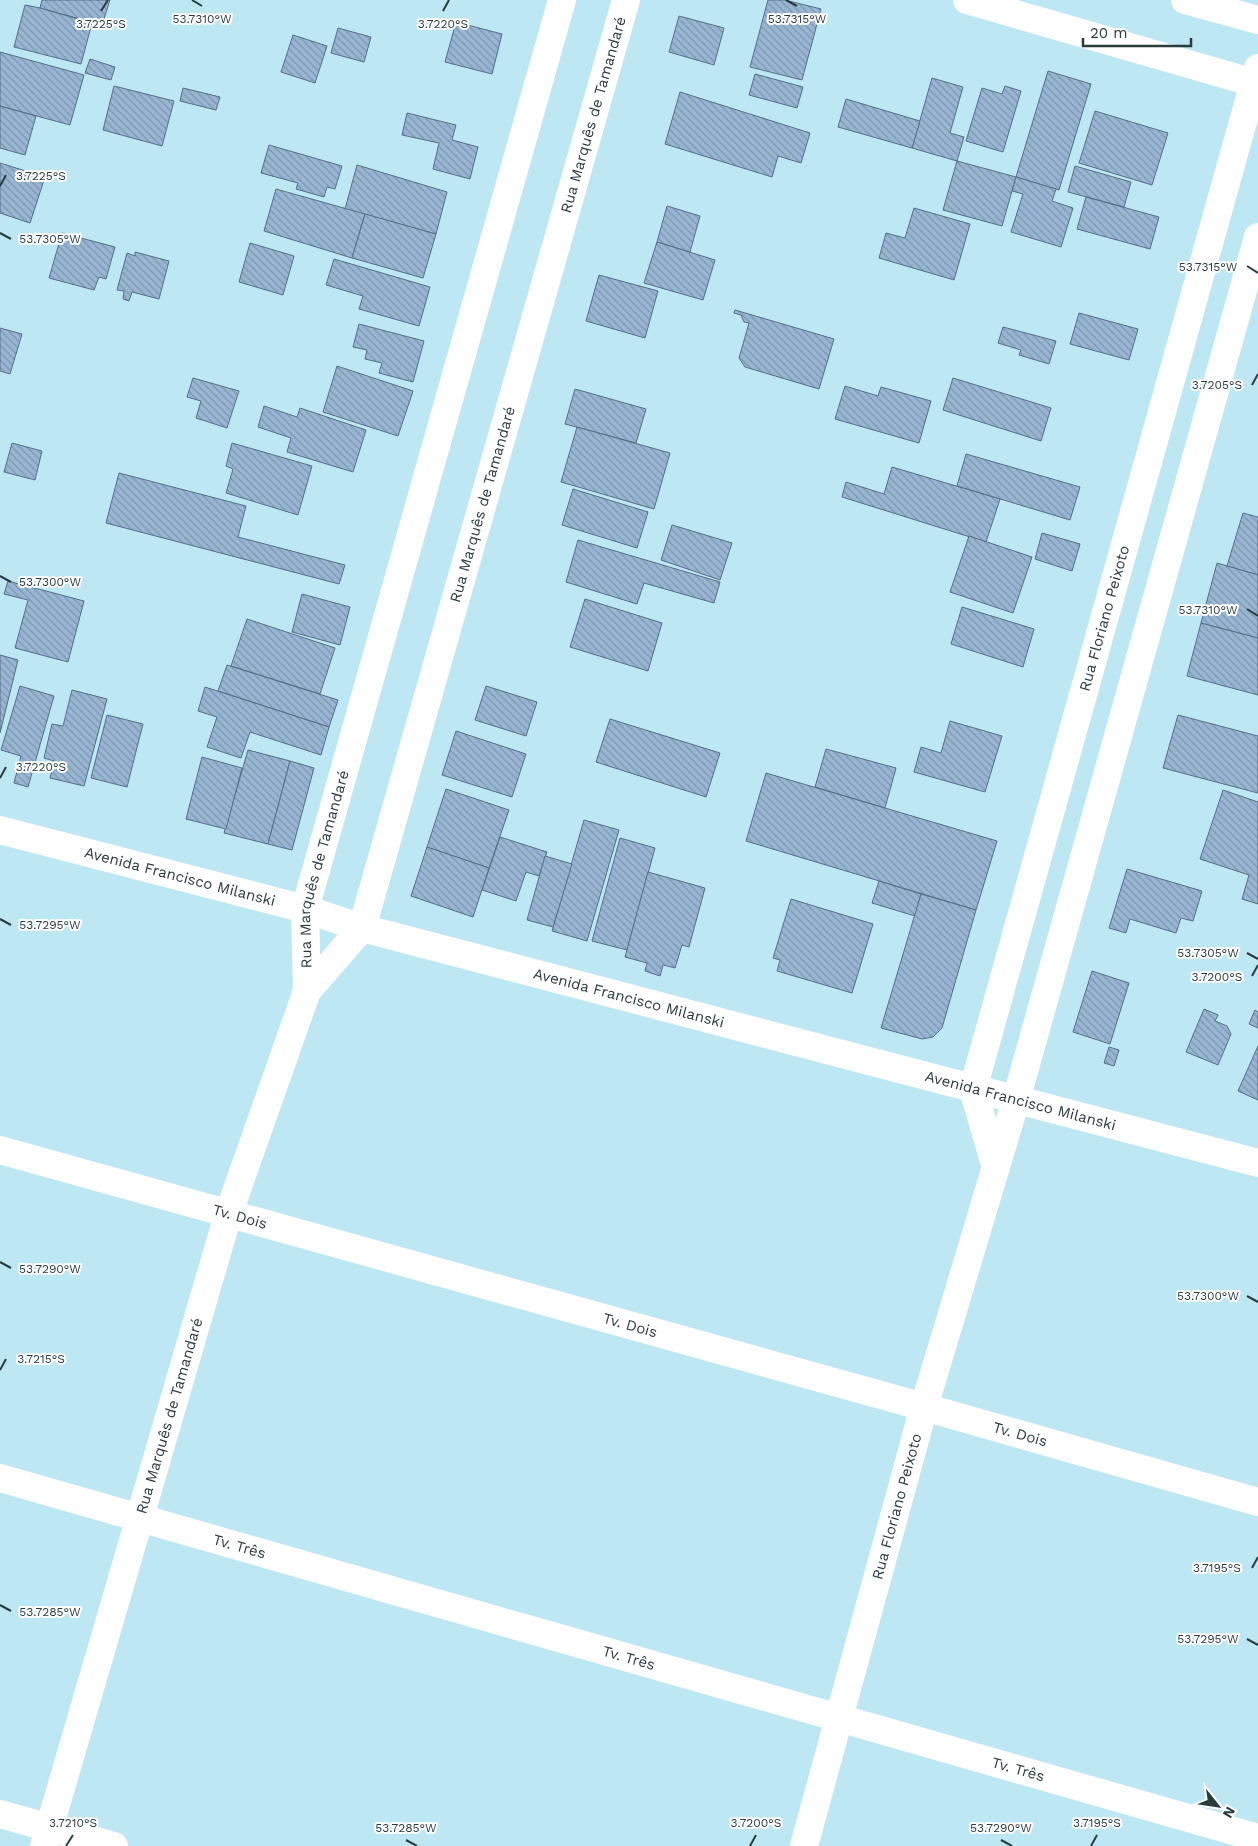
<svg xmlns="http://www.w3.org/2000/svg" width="1258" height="1846" font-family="'Work Sans',sans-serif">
	<defs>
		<pattern id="building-back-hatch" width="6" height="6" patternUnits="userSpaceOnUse" patternTransform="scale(1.25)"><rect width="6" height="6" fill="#98b6d3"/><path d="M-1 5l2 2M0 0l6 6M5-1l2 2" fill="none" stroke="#7c95ad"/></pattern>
	</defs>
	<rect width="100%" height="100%" fill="#bde7f3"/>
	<g fill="url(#building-back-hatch)" stroke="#556e85">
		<polygon points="42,0 110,0 102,25 40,8"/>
		<polygon points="768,0 785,0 821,9 802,80 750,67"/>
		<polygon points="25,5 40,8 92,23 81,64 14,47"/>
		<polygon points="679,16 724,28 714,65 669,52"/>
		<polygon points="456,22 502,34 492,74 445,62"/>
		<polygon points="338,28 371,37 364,62 331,53"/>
		<polygon points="293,35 327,46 315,83 281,72"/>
		<polygon points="0,52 84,75 70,125 0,106"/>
		<polygon points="90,59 115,67 111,80 85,73"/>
		<polygon points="1048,71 1091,84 1059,190 1016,177"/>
		<polygon points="755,74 803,87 797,108 749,95"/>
		<polygon points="932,78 963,87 950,133 964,137 957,161 912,148"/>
		<polygon points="114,86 174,101 162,146 103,130"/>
		<polygon points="1005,86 1021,91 1003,152 966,141 982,88 1002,94"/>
		<polygon points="183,88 220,97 216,110 180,101"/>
		<polygon points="680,92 810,133 801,163 778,156 772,177 665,144"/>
		<polygon points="846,99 920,121 912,148 838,127"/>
		<polygon points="0,106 36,116 25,155 0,148"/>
		<polygon points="1095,111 1168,133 1152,185 1079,163"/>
		<polygon points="407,113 456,125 452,140 478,147 470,179 433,169 439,143 402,135"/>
		<polygon points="269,145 342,166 335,189 327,187 324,197 296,189 298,183 261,173"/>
		<polygon points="957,161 1016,177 1002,226 943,210"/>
		<polygon points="0,163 45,177 30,223 0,213"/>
		<polygon points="357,165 447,192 436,234 345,209"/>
		<polygon points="1075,166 1131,182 1124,207 1068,192"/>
		<polygon points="1016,177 1056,189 1052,201 1073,208 1061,247 1011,232 1023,194 1012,191"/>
		<polygon points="276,189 365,214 352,258 264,231"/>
		<polygon points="1086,197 1159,217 1150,249 1077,229"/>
		<polygon points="667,206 700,216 690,252 657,242"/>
		<polygon points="914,208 970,224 954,280 879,258 886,233 905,238"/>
		<polygon points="365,214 436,234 423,278 352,258"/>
		<polygon points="62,233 115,247 106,279 99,277 94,290 49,278"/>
		<polygon points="657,242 715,260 703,300 644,283"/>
		<polygon points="250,243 294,256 283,295 239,282"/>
		<polygon points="135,252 169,261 159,299 132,292 129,301 123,299 124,291 117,290 127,253 135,256"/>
		<polygon points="334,259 430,287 419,326 359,309 363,296 326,285"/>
		<polygon points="599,275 658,291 645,338 586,321"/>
		<polygon points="735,310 834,339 819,389 745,367 739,358 749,323 744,322 741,315 734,313"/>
		<polygon points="1079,313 1138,329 1129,360 1070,344"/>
		<polygon points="359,324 424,341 413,382 379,373 382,363 365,359 367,350 353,347"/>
		<polygon points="1003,327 1056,341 1049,364 1019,355 1021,350 998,343"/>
		<polygon points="0,328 22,334 10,374 0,371"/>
		<polygon points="337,366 413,391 398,436 323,412"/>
		<polygon points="193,378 239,391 227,428 196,418 201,401 187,397"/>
		<polygon points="953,378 1051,408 1041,441 943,410"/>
		<polygon points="845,386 878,396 881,387 931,401 919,443 835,419"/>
		<polygon points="575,389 646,409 636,443 565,424"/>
		<polygon points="264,406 297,417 300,408 366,430 353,472 287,452 291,438 258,427"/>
		<polygon points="577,427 670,453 654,509 561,482"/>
		<polygon points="12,443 42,451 35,480 4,472"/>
		<polygon points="232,443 312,466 298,515 226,493 233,469 226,466"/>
		<polygon points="966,454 1080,487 1070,520 957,486"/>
		<polygon points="892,467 1000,499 986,542 842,497 846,482 884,494"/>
		<polygon points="119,473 246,506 238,537 345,565 339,584 106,523"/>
		<polygon points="573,489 648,512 637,548 562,525"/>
		<polygon points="1243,513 1258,517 1258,575 1227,566"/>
		<polygon points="672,525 732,543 720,580 661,560"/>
		<polygon points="1042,533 1080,544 1072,571 1035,559"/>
		<polygon points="969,536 1032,557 1013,613 950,592"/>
		<polygon points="578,540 720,582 714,603 644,583 637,604 566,582"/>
		<polygon points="1217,563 1258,575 1258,638 1201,623"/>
		<polygon points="8,581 84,601 68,662 15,648 28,600 4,594"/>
		<polygon points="302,594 350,607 340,645 292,632"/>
		<polygon points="585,599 662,623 648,671 570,647"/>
		<polygon points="962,607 1034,629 1023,667 951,644"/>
		<polygon points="247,619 335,648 320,694 231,666"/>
		<polygon points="1201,623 1258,638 1258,695 1187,676"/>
		<polygon points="0,655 18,660 0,733"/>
		<polygon points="227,665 338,700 329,727 218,691"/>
		<polygon points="20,686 54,696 28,787 14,783 21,756 1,750"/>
		<polygon points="486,686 537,702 526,736 475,720"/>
		<polygon points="205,687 329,727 321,755 250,732 241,758 207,747 217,717 198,711"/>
		<polygon points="72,690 107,699 84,786 50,778 54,761 44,758 52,724 63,726"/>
		<polygon points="107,715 143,724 127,787 91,778"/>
		<polygon points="1178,715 1258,736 1258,793 1163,768"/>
		<polygon points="610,719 720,753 706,797 596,762"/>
		<polygon points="950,721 1002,736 985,792 914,772 921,747 941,753"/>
		<polygon points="456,731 526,754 512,797 442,775"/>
		<polygon points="826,749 896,768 885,808 815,787"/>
		<polygon points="248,750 290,761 268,844 224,833"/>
		<polygon points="202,757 242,768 226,829 186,819"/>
		<polygon points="290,761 314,768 292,850 268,844"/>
		<polygon points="766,773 997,841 976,910 746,841"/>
		<polygon points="446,789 509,810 489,868 427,847"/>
		<polygon points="1223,790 1258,802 1258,904 1242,899 1249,875 1200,859"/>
		<polygon points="584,820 619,830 587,941 552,931"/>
		<polygon points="500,837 547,852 539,876 526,872 516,901 482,890"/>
		<polygon points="620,838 655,848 627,950 592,941"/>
		<polygon points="427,847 489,868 473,917 411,896"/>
		<polygon points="545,856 572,864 553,927 527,920"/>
		<polygon points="1127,869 1202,891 1193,921 1181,918 1176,933 1130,919 1126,933 1109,928"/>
		<polygon points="648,872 705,888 689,947 682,945 675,968 663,965 660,976 645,971 647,963 625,957"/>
		<polygon points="879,881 921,894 915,916 872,903"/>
		<polygon points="921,894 976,910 942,1028 933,1037 922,1039 881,1028"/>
		<polygon points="791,899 873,924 852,993 777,971 780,960 773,958"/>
		<polygon points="1092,971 1129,983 1110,1044 1073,1032"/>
		<polygon points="1204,1009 1218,1015 1215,1021 1227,1026 1231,1034 1218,1065 1186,1052"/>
		<polygon points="1255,1010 1258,1012 1258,1028 1249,1024"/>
		<polygon points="1258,1046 1258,1100 1238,1091"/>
		<polygon points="1109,1047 1119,1050 1114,1066 1104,1063"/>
	</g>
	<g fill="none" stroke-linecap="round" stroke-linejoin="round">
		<g stroke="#fff" stroke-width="28">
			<polyline points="967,0 1258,84"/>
			<polyline points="1185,0 1258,20"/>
			<path id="s1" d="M0,830L305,909L362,928L1258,1163"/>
			<path id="s2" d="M0,1150L924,1407L1258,1502"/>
			<path id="s3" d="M996,1168L973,1089L1258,68"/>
			<path id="s4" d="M0,1478L1258,1838"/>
			<polyline points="0,1814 114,1846"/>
			<path id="s5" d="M804,1846L924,1407L1016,1100L1258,237"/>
		</g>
		<g stroke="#fff" stroke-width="28">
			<path id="s6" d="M307,991L362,928L626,0"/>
			<path id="s7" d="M44,1846L228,1215L307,991L305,909L562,0"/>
		</g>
	</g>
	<path fill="none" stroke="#2a3b3f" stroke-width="2" d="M192,0L202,6M786,0L797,6M101,11L108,0M443,11L449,0M0,186L6,175M0,233L11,239M1247,266L1258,273M1252,385L1258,374M0,576L11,582M1247,609L1258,616M0,778L6,767M0,919L11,925M1247,953L1258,959M1252,976L1258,965M0,1262L11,1268M1247,1296L1258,1302M0,1370L6,1359M1252,1568L1258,1557M0,1605L11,1611M1247,1639L1258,1645M406,1840L417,1846M1001,1840L1012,1846M66,1846L73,1835M750,1846L756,1835M1091,1846L1097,1835"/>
	<g text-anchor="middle" stroke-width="4" stroke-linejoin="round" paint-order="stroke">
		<g font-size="15" fill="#2a3b3f" stroke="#fff">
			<text dy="5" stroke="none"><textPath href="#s6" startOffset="929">Rua Marquês de Tamandaré</textPath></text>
			<text dy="5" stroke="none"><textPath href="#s6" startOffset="524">Rua Marquês de Tamandaré</textPath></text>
			<text dy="5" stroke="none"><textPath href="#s3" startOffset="571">Rua Floriano Peixoto</textPath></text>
			<text dy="5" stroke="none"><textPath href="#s7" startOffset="1019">Rua Marquês de Tamandaré</textPath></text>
			<text dy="5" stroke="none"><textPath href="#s1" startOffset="186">Avenida Francisco Milanski</textPath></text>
			<text dy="5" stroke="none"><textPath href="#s1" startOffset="651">Avenida Francisco Milanski</textPath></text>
			<text dy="5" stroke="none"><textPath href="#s1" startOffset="1056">Avenida Francisco Milanski</textPath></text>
			<text dy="5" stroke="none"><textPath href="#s2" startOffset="249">Tv. Dois</textPath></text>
			<text dy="5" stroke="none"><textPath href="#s2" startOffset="654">Tv. Dois</textPath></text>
			<text dy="5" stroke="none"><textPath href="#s7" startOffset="448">Rua Marquês de Tamandaré</textPath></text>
			<text dy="5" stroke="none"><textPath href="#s2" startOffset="1059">Tv. Dois</textPath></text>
			<text dy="5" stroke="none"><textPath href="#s5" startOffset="352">Rua Floriano Peixoto</textPath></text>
			<text dy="5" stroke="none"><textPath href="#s4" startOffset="249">Tv. Três</textPath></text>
			<text dy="5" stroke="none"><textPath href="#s4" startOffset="654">Tv. Três</textPath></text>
			<text dy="5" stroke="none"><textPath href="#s4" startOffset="1059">Tv. Três</textPath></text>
		</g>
	</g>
	<g font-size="12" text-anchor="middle" fill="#2a3b3f" stroke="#fff" stroke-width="4" stroke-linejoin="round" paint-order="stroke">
		<text x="797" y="23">53.7315°W</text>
		<text x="202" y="23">53.7310°W</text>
		<text x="101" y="28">3.7225°S</text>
		<text x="443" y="28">3.7220°S</text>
		<text x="41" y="180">3.7225°S</text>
		<text x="50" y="243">53.7305°W</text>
		<text x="1208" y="271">53.7315°W</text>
		<text x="1217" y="389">3.7205°S</text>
		<text x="50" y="586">53.7300°W</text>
		<text x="1208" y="614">53.7310°W</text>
		<text x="41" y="771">3.7220°S</text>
		<text x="50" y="929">53.7295°W</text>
		<text x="1208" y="957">53.7305°W</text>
		<text x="1217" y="981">3.7200°S</text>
		<text x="50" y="1273">53.7290°W</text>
		<text x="1208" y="1300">53.7300°W</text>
		<text x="41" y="1363">3.7215°S</text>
		<text x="1217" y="1572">3.7195°S</text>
		<text x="50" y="1616">53.7285°W</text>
		<text x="1208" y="1643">53.7295°W</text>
		<text x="73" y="1827">3.7210°S</text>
		<text x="756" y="1827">3.7200°S</text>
		<text x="1097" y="1827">3.7195°S</text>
		<text x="406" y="1832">53.7285°W</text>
		<text x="1001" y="1832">53.7290°W</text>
	</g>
	<g transform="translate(1218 1806) rotate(120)" stroke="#ffffff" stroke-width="4" paint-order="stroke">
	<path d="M0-4L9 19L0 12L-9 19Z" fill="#2a3b3f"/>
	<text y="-8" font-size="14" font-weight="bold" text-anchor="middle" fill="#2a3b3f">N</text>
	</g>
	<path d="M1083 38v8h108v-8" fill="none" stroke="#2a3b3f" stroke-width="2.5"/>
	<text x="1090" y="38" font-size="15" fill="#2a3b3f" stroke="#ffffff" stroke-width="4" paint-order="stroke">20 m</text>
</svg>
